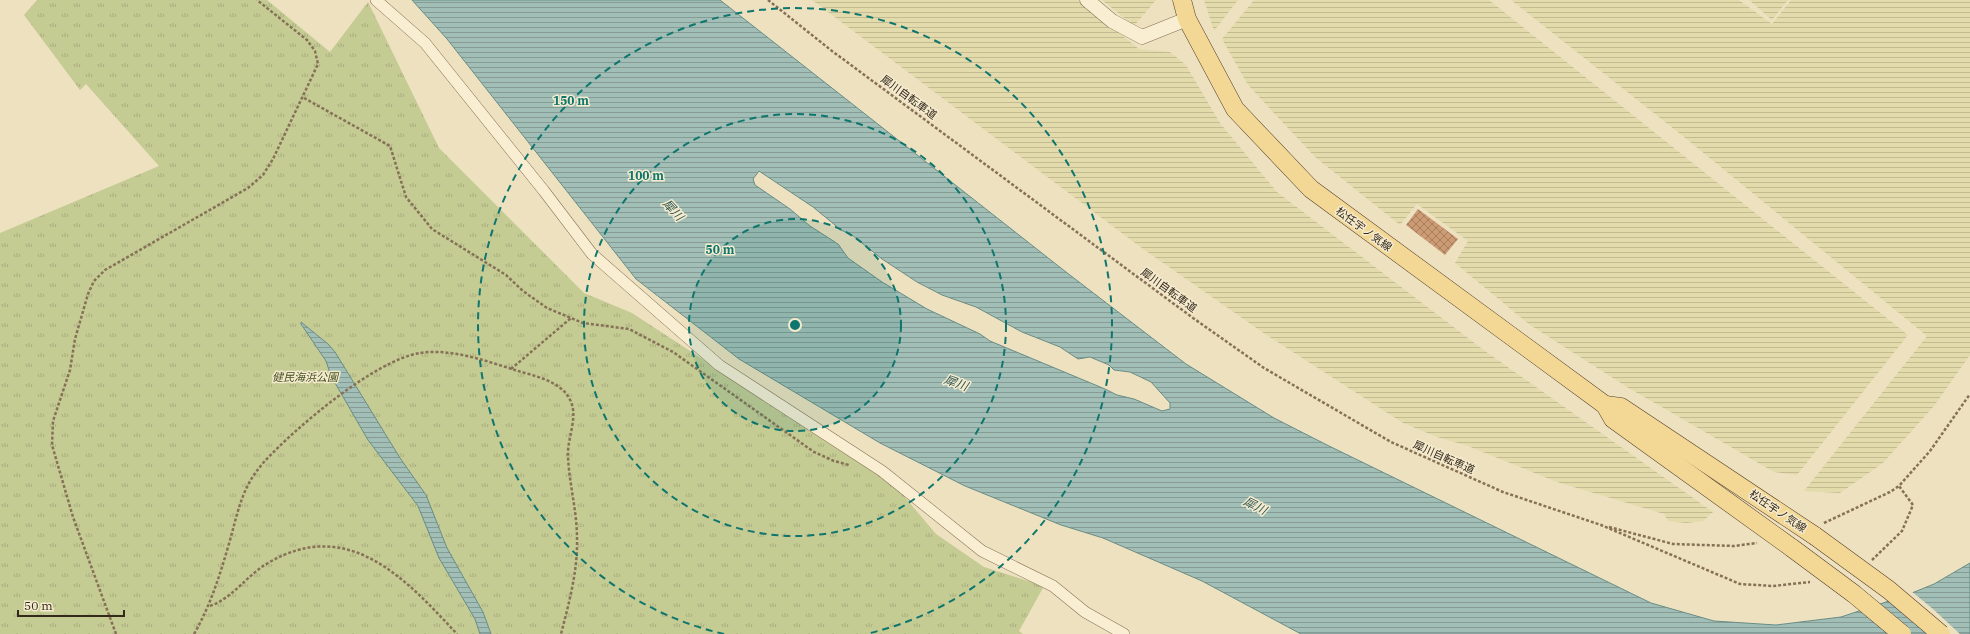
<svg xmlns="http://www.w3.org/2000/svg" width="1970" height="634" font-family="'IBM Plex Serif','Noto Sans JP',serif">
	<defs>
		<pattern id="farmland-rules" width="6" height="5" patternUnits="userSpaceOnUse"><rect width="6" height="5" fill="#e3dbac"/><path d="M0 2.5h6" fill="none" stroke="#c3bc93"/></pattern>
		<pattern id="park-tufts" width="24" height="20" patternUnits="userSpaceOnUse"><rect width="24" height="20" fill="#c4cb93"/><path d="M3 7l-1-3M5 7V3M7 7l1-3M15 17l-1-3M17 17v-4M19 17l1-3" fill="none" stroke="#a9ae7e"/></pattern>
		<pattern id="water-rules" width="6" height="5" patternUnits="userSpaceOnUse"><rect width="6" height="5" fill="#a2bfb7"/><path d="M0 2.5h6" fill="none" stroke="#859b94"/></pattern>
		<pattern id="building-cross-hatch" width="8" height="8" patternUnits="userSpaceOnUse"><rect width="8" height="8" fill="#cc9b74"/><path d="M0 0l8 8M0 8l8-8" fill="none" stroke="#a67e5e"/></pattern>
	</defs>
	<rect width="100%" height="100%" fill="#eee1bf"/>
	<g fill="url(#farmland-rules)">
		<polygon points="812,0 1078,0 1139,49 1170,52 1186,65 1220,123 1277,192 1485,351 1713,512 1703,521 1686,523 1668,521 1664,514 1557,482 1468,446 1437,437 1403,423 1265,334 1143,249"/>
		<polygon points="1102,0 1156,0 1134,26"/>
		<polygon points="1204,0 1238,0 1214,31"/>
		<polygon points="1254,0 1489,0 1908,335 1797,475 1774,472 1627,387 1530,325 1455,263 1468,241 1417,204 1400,225 1315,157 1248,85 1222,39"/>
		<polygon points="1511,0 1739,0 1772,24 1791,0 1970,0 1970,355 1934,406 1883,463 1840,493 1804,491 1927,336 1684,137"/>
		<polygon points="1749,0 1788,0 1772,20"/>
	</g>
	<polygon fill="url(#park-tufts)" points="37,0 267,0 330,52 368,2 439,148 584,293 632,313 886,479 903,495 936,534 984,567 1044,586 1019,631 1023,634 0,634 0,233 159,166 86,84 80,90 24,15"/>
	<g fill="url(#water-rules)" stroke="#698d85" fill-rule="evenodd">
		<path d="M412,0H720L1066,272L1186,364L1274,418L1327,445L1651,603L1714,621L1776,625L1841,617L1907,595L1934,584L1970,563V634H1301L1202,581L1103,538L1061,525L965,486L880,443L739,359L636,279L447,39ZM759,171L813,207L841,230L852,235L882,259L917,282L942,295L976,307L1022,332L1060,347L1078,359L1090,357L1109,365L1114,370L1130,372L1151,382L1170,403V409L1162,411L1134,399L1117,395L1105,389L990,341L980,334L927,309L882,282L848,258L838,244L810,226L790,209L755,185L753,179Z"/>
		<polygon points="301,322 328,344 335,352 400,458 426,495 447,548 483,612 491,634 480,634 475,619 439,558 418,506 368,440 331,376 326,361 301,324"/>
	</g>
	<polygon fill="#eee1bf" points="1911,591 1933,609 1960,634 1930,634 1906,594"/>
	<polygon fill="url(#building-cross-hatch)" points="1418,209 1458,239 1445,255 1406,225"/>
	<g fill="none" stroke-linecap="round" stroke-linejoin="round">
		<defs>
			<polyline id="minor" points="376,0 425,43 544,191 592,254 719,365 882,471 982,551 1053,586 1085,612 1124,634"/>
			<polyline id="tertiary" points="1087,0 1112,21 1142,37 1187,19"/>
			<g id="primary">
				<polyline points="1182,0 1187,19 1235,109 1311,189 1605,405 1613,419 1792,548"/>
				<polyline points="1605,405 1621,407 1815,536"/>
			</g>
		</defs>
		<use href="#minor" stroke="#867157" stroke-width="12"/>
		<use href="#tertiary" stroke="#867157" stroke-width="15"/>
		<use href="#primary" stroke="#533f2c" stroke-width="19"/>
		<g stroke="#867157" stroke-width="2.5" stroke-dasharray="3 2" stroke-linecap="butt">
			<polyline points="768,0 832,51 1193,318 1264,368 1391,442 1503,492 1601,525 1740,584 1773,586 1810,582"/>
			<polyline points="304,98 390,146 406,197 432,229 506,275 523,291 547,308 583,323 629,329 673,352 814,452 834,461 849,465"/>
			<polyline points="511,369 571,318"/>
			<polyline points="1824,523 1890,492 1899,486"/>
			<polyline points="1609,527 1673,544 1734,546 1757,543"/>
			<polyline points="1872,560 1902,531 1913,505 1899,486 1930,451 1970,394"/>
			<path d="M210,606C233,598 247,575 268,563C348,516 405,578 457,634"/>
			<polyline points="116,634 73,517 52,445 53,421 70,370 75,339 88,294 94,281 105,270 248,188 263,175 273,159 318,64 315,51 307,40 257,0"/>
			<path d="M194,634C210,606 219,578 228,547C238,514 240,489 264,462C295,428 375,360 420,353C451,348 486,361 515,370C534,376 563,381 571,402C578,418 567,439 568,456C569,483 577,511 577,538C578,570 569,603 561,634"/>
		</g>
		<use href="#minor" stroke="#f9eed2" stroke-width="11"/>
		<use href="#tertiary" stroke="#f9eed2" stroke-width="14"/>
		<use href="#primary" stroke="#f2d795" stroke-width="18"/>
		<defs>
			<g id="primary-bridge">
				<polyline points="1815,536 1889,590 1941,634"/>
				<polyline points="1792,548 1854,594 1902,634"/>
			</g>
		</defs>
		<use href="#primary-bridge" stroke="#533f2c" stroke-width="19" stroke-linecap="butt"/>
		<use href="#primary-bridge" stroke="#f2d795" stroke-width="18"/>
	</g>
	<circle cx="795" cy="325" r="106" fill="#0f766e" fill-opacity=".12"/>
	<g fill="none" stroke="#0f766e" stroke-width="2" stroke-dasharray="7 5">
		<circle cx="795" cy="325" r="106"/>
		<circle cx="795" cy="325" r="211"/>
		<path d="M724 634A317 317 0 1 1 866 634"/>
	</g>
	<g text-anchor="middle" stroke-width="3" stroke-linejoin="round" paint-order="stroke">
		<g font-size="11" fill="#35291c" stroke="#f5ebce">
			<text transform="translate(909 97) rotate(36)" y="4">犀川自転車道</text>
			<text transform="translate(1364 229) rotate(36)" y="4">松任宇ノ気線</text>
			<text transform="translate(1169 290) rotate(36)" y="4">犀川自転車道</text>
			<text transform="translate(1444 457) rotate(24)" y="4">犀川自転車道</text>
			<text transform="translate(1778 511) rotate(34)" y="4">松任宇ノ気線</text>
		</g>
		<g font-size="11" font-style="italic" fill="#455222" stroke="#f5ebce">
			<text x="305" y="381">健民海浜公園</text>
		</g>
		<g font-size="12" font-style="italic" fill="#2b5553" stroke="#f5ebce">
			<text transform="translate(673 210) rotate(47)" y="4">犀川</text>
			<text transform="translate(956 383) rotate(20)" y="4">犀川</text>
			<text transform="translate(1255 506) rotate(27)" y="4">犀川</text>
		</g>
	</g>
	<circle cx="795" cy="325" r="6" fill="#0f766e" stroke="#f5ebce" stroke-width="2"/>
	<g font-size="12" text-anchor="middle" font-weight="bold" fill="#0f766e" stroke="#f5ebce" stroke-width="3" stroke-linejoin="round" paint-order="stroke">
		<text x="571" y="105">150 m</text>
		<text x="646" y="180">100 m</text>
		<text x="720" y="254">50 m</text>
	</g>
	<path d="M18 610v6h106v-6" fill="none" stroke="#35291c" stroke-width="2"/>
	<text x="24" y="610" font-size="12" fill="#35291c" stroke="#f5ebce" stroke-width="3" paint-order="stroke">50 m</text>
</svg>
